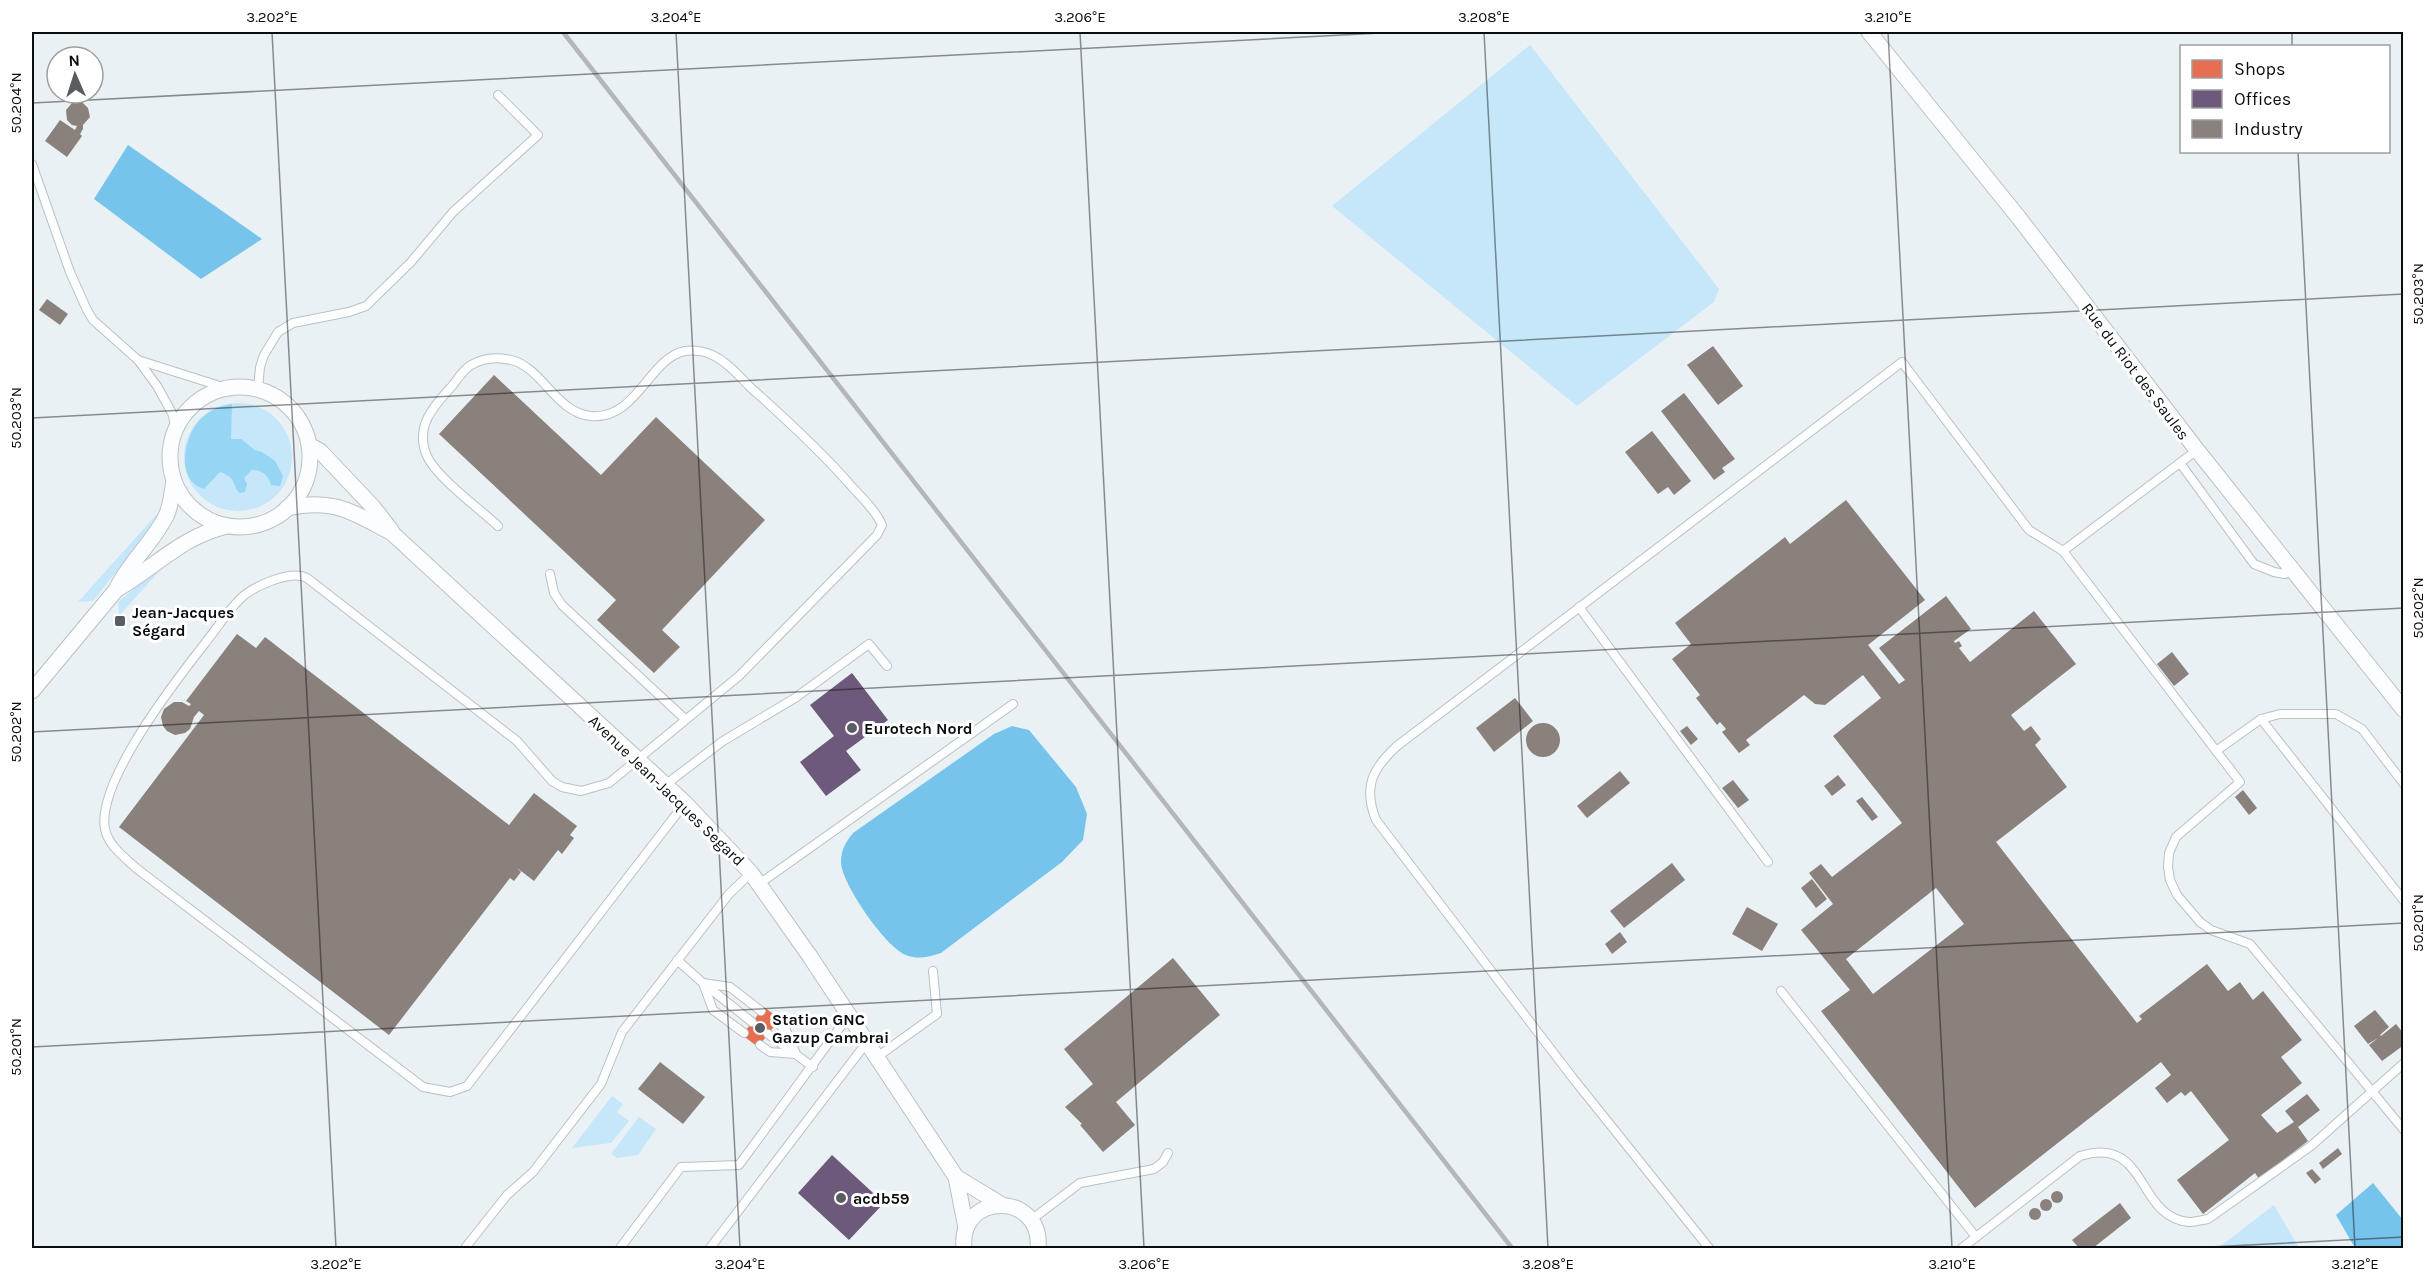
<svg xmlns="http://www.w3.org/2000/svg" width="2435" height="1280" font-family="Karla,sans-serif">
	<rect width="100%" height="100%" fill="#eaf1f5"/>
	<g fill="#c6e7f9">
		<polygon points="1530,45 1719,289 1714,302 1577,406 1332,206"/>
		<circle cx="238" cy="457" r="54"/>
		<polygon points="158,513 144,537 93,601 78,602"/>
		<polygon points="172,557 119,616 118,602"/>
		<polygon points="612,1096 623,1104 617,1112 629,1121 611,1143 572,1148"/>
		<polygon points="639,1117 656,1129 638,1155 617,1158 611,1154"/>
		<polygon points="2274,1205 2299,1248 2218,1248"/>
	</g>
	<path fill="#97d5f5" d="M232,404L231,439H241L255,450L262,452L275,461L283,476L280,486L271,485C269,476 262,470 252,470L244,478L247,484L245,492L239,493C231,481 236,478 220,472L204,489C175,481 184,437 199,421C208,411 219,406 232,404Z"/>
	<g fill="#76c4eb">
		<polygon points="128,145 262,239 201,279 94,199"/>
		<path d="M1012,726L1029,730L1076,787L1087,814L1083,840L1062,862L941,953C929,957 918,960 906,955C886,948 841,883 841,862C841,850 845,843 853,833L994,734Z"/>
		<polygon points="2373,1183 2403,1220 2403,1248 2355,1248 2336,1215"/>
	</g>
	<polygon fill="#e76f51" points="764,1007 780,1019 758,1047 742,1035"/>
	<g fill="#6d597a">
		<polygon points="852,673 888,720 846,751 861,770 826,796 800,762 834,736 810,705"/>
		<polygon points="832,1155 884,1203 849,1240 798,1193"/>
	</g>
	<g fill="#8a817c" fill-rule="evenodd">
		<polygon points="82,102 88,108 90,117 83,125 83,129 80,134 82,136 67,157 45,141 60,120 75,130 77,126 72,125 67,120 66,110 72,103"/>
		<polygon points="47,299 68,314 60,325 39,310"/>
		<polygon points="1713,346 1743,386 1718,405 1687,365"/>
		<polygon points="494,375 601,475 656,417 765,520 662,630 680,647 654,673 597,620 616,600 439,434"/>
		<polygon points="1684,393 1735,459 1722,468 1725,472 1714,480 1661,411"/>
		<polygon points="1652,431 1691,481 1674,495 1668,487 1658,494 1625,452"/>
		<path d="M1846,500L1925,600L1868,645L1899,684L1905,680L1879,648L1946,596L1971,629L1954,641L1955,643L1959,641L1962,646L1959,648L1970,662L2034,611L2076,664L2011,715L2024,731L2031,726L2041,739L2035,745L2067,787L1996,842L2137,1023L2142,1019L2139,1016L2207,964L2228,991L2240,982L2253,1000L2263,991L2302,1040L2281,1057L2302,1083L2261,1115L2277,1133L2294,1122L2285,1111L2307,1094L2320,1110L2298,1127L2308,1141L2259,1179L2255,1173L2203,1214L2177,1180L2229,1140L2191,1091L2185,1096L2181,1092L2167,1103L2155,1088L2171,1075L2161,1062L1975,1208L1821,1011L1850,990L1801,930L1833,904L1809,873L1821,864L1832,877L1902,823L1833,736L1881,698L1863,675L1825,705L1815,704L1804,695L1746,740L1750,745L1739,753L1722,732L1726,729L1720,722L1717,725L1696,698L1700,695L1672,659L1691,644L1675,623L1785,537L1790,544ZM1936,888L1964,924L1873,994L1846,959Z"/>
		<polygon points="237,634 256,648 265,637 509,825 534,793 577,826 570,835 574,838 562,854 558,850 534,881 517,868 521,872 514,881 510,878 389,1035 119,827 204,715 199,711 194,717 190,729 185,733 175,735 167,731 163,726 161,717 164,709 174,702 182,702 189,706 191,704 186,701"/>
		<polygon points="2172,652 2189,674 2174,686 2157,664"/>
		<polygon points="1515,698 1533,721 1494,752 1476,728"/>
		<circle cx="1543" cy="740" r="17"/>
		<polygon points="1687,726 1698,739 1691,745 1680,731"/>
		<polygon points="1620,771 1630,783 1587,818 1577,806"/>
		<polygon points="1838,775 1846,785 1832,796 1824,786"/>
		<polygon points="1733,780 1749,800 1738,808 1722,788"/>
		<polygon points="2243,790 2257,808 2249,815 2235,797"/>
		<polygon points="1862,797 1878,817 1872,821 1856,801"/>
		<polygon points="1672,863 1685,880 1624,928 1610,911"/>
		<polygon points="1812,879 1827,899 1816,908 1801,888"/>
		<polygon points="1747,907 1778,924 1762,951 1732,934"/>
		<polygon points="1620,932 1627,942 1612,954 1605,944"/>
		<polygon points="1173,958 1220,1015 1116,1102 1135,1125 1103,1152 1080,1125 1082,1124 1065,1107 1093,1084 1064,1049"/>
		<polygon points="2375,1010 2389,1027 2380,1035 2381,1036 2396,1024 2404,1034 2404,1045 2382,1061 2369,1045 2378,1038 2368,1044 2354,1026"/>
		<polygon points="660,1062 705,1097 683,1124 638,1089"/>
		<polygon points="2338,1148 2342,1154 2323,1169 2319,1163"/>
		<polygon points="2312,1169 2321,1179 2315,1184 2306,1173"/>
		<circle cx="2057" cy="1197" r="6"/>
		<circle cx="2046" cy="1205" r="6"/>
		<polygon points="2120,1203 2131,1218 2093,1248 2079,1248 2072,1240"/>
		<circle cx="2035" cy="1214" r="6"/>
	</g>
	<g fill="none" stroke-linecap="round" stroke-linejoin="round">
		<defs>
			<g id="lane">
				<polyline points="32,164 70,272 87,310 93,320 138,360 157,386 172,413 176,428"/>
				<polyline points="138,360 226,388"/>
				<polyline points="258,389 260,367 264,355 278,332 293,323 349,312 366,306 411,262 453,212 538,135 498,95"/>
				<polyline points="2180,463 2254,564 2274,572 2285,574 2291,570"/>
				<path d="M498,526C480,509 436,477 427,456C414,426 434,406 453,385C458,378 464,369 471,365C483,358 498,357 511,360C542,367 556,413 591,416C637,420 649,358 685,351C693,350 705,351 712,355C726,361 739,376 750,387C786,419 822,452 854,489C864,500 876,511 882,525L877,535L739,676L609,783L581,791L562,787L552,781L517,741L307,578C291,569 252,587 240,599C227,612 217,628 206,642C177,679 96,782 105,829C108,845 124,857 136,868L423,1087L450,1092L467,1086L685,803"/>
				<polyline points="2063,551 2197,450"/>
				<polyline points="550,574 554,593 562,605 685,719"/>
				<polyline points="1579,607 1768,862"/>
				<polyline points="2261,719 2404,901"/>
				<polyline points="2216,751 2261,719 2280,714 2336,714 2362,729 2404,784"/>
				<polyline points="665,785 723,741 795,698 869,644 887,666"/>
				<polyline points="759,884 1013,704"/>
				<polyline points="677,960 703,983 752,1022"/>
				<polyline points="1781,991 1976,1237"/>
				<polyline points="744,1033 713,1010 703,983 730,987 761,1011"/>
				<polyline points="768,1034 813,1067"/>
				<polyline points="760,1045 770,1052 796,1054 786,1030 777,1023"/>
				<polyline points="877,1057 937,1014 933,971"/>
				<polyline points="1031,1220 1080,1183 1154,1169 1163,1162 1168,1153"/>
				<polyline points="465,1248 507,1195 533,1172 601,1084 622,1032 729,894 751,873"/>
				<polyline points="620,1248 681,1167 739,1165 849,1015"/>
				<polyline points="710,1248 867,1042"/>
				<path d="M1709,1248L1572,1077L1376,820C1363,787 1372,769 1397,746L1902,362L2029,530L2063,551L2240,782L2176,837L2169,853L2168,867L2170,880L2177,895L2200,922L2211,930L2250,944L2404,1130"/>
				<path d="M1962,1248L2080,1156C2148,1134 2136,1218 2189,1222C2195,1222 2202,1220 2208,1219L2311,1146L2404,1063"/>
			</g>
			<g id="street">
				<polyline points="1869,32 2019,218 2197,450 2404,710"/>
				<circle cx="240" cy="457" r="70"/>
				<polyline points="309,445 320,451 373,507 391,530"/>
				<path d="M287,508C335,498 352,512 392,533L685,803L751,873L809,955L956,1177L966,1228"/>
				<path d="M119,588C158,565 181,537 227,526"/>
				<path d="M32,691L116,590C129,562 154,542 167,514C171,504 172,492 174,481"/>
				<polyline points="956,1177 1002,1205"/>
				<path d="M964,1248C958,1192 1043,1191 1038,1248"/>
			</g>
		</defs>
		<use href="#lane" stroke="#bbc0c3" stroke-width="10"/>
		<use href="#street" stroke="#bbc0c3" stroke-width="17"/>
		<use href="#lane" stroke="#fcfdfe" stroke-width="8"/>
		<use href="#street" stroke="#fcfdfe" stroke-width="15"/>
		<polyline stroke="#b4b6b7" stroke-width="4.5" points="563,32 1512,1248"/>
	</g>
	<path fill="none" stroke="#0a0e11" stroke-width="1.5" stroke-opacity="0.45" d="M272,32L336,1248M676,32L740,1248M1080,32L1144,1248M1484,32L1548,1248M1888,32L1952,1248M2292,32V46M32,103L1400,32M2298,152L2355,1248M32,418L2404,294M32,732L2404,608M32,1047L2404,923M2190,1248L2404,1237"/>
	<g fill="#585d61" stroke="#fff" stroke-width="2">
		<rect x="114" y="615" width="12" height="12" rx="3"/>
		<circle cx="852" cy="728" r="6"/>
		<circle cx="760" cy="1028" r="6"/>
		<circle cx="841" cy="1198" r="6"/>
	</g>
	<g text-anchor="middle" stroke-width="6" stroke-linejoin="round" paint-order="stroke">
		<g font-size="16" fill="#0a0e11" stroke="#fff">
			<text transform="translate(2136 371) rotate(53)" y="6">Rue du Riot des Saules</text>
			<text transform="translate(667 790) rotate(44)" y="6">Avenue Jean-Jacques Segard</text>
		</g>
		<g font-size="16" font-weight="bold" fill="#0a0e11" stroke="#fff" text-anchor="start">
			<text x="132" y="618">Jean-Jacques<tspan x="132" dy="18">Ségard</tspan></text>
			<text x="864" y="734">Eurotech Nord</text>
			<text x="772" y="1025">Station GNC<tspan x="772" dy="18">Gazup Cambrai</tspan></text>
			<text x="853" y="1204">acdb59</text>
		</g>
	</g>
	<rect width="2435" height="1280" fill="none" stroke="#ffffff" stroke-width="66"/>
	<rect x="2180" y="45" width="210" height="108" fill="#ffffff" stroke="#9d9fa0" stroke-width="1.5"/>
	<rect x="2192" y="60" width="30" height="18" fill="#e76f51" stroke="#9d9fa0" stroke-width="1.5"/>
	<text x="2234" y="75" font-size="18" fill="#0a0e11">Shops</text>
	<rect x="2192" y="90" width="30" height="18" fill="#6d597a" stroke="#9d9fa0" stroke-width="1.5"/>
	<text x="2234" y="105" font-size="18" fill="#0a0e11">Offices</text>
	<rect x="2192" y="120" width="30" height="18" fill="#8a817c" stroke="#9d9fa0" stroke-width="1.5"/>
	<text x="2234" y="135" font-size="18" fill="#0a0e11">Industry</text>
	<g transform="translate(75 75) rotate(357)"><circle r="28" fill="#ffffff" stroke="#9d9fa0" stroke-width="1.5"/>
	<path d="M0-4.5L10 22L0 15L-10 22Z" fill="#585d61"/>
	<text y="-9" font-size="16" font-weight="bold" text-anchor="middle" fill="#0a0e11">N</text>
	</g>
	<rect x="33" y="33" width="2369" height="1214" fill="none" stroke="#0a0e11" stroke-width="2"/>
	<g font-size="15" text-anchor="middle" fill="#0a0e11">
		<text x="272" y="22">3.202°E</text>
		<text x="676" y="22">3.204°E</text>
		<text x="1080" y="22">3.206°E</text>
		<text x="1484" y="22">3.208°E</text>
		<text x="1888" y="22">3.210°E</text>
		<text transform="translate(16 103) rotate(-90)" y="5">50.204°N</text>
		<text transform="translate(2418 294) rotate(-90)" y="5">50.203°N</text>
		<text transform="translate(16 418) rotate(-90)" y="5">50.203°N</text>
		<text transform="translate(2418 608) rotate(-90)" y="5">50.202°N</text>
		<text transform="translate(16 732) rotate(-90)" y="5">50.202°N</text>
		<text transform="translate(2418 923) rotate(-90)" y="5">50.201°N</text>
		<text transform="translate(16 1047) rotate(-90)" y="5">50.201°N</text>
		<text x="336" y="1269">3.202°E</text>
		<text x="740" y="1269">3.204°E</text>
		<text x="1144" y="1269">3.206°E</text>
		<text x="1548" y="1269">3.208°E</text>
		<text x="1952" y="1269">3.210°E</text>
		<text x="2355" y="1269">3.212°E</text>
	</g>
</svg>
